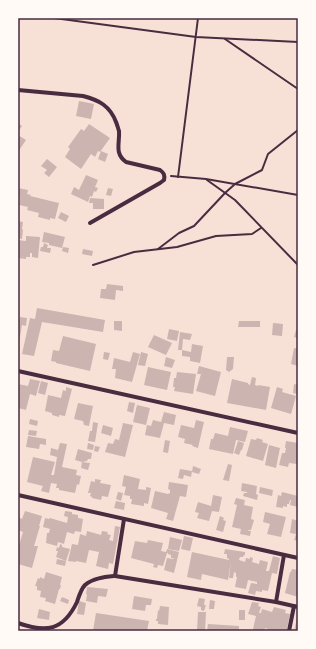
<svg xmlns="http://www.w3.org/2000/svg" width="316" height="649" font-family="'Varela Round',sans-serif">
	<rect width="100%" height="100%" fill="#f7e1d7"/>
	<g fill="#ccb4b1">
		<polygon points="79,101 94,104 91,119 76,116"/>
		<polygon points="18,123 22,126 18,132"/>
		<polygon points="89,124 110,138 100,152 98,151 95,157 91,154 81,169 65,157 70,149 68,147 81,129 84,131"/>
		<polygon points="18,135 26,140 18,152"/>
		<polygon points="101,151 108,154 105,162 98,159"/>
		<polygon points="47,159 57,167 49,177 44,173 47,170 41,166"/>
		<polygon points="86,175 98,180 95,187 98,188 96,192 94,191 92,197 90,196 88,202 71,194 74,187 79,190"/>
		<polygon points="18,188 28,190 27,194 31,195 30,196 59,203 55,219 50,218 50,220 38,217 39,213 27,210 28,207 19,205 20,198 18,197"/>
		<polygon points="108,188 113,189 111,196 106,195"/>
		<polygon points="90,198 104,199 104,209 93,209 93,203 89,203"/>
		<polygon points="61,212 69,216 66,222 58,218"/>
		<polygon points="18,221 23,222 22,229 23,230 22,239 18,238"/>
		<polygon points="44,232 65,237 62,248 49,245 49,243 42,242"/>
		<polygon points="26,236 40,237 38,258 32,257 32,253 30,253 30,257 26,257 26,259 18,258 18,240 26,241"/>
		<polygon points="44,243 48,245 47,248 51,248 50,253 40,251 41,247 43,247"/>
		<polygon points="63,247 69,248 68,253 62,251"/>
		<polygon points="83,249 93,251 92,256 82,254"/>
		<polygon points="107,284 123,286 123,291 116,290 115,300 100,298 101,289 106,289"/>
		<polygon points="37,308 105,320 103,332 42,322 34,356 22,354 30,318 35,319"/>
		<polygon points="20,317 27,318 26,326 22,325 19,343 18,324"/>
		<polygon points="114,321 122,321 122,331 114,330"/>
		<polygon points="239,321 260,321 260,327 238,327"/>
		<polygon points="273,323 283,324 282,336 272,335"/>
		<polygon points="297,327 298,327 298,338 294,337 296,330 297,330"/>
		<polygon points="169,329 179,331 177,341 167,339"/>
		<polygon points="180,332 192,334 190,340 183,339 182,350 178,350"/>
		<polygon points="154,335 172,343 166,355 148,347"/>
		<polygon points="63,336 96,344 90,371 56,363 56,362 51,361 53,350 59,351"/>
		<polygon points="192,344 203,346 200,363 190,361 190,357 182,356 182,350 191,352"/>
		<polygon points="294,348 298,349 298,366 291,364"/>
		<polygon points="104,352 110,353 108,360 103,359"/>
		<polygon points="133,352 140,354 132,382 115,378 116,369 112,369 114,358 130,362"/>
		<polygon points="141,352 148,354 145,366 138,365"/>
		<polygon points="166,357 175,360 172,368 164,366"/>
		<polygon points="227,357 234,357 233,369 229,372 226,370"/>
		<polygon points="199,366 221,372 215,396 196,391 201,374 197,374"/>
		<polygon points="148,367 171,372 167,390 144,385"/>
		<polygon points="177,372 196,374 193,394 174,391 175,387 173,387 174,378 176,378"/>
		<polygon points="252,377 256,378 255,385 258,386 258,385 270,387 266,410 227,403 232,379 248,383 248,384 250,385"/>
		<polygon points="30,379 40,381 36,396 30,394 26,410 18,408 18,384 28,386"/>
		<polygon points="41,381 48,383 45,395 38,393"/>
		<polygon points="294,384 298,385 297,394 293,393"/>
		<polygon points="66,387 72,389 65,416 59,415 59,417 52,415 52,413 45,411 48,395 61,398 63,390 66,391"/>
		<polygon points="277,387 283,389 282,392 296,396 291,414 271,408"/>
		<polygon points="129,402 135,403 133,413 127,411"/>
		<polygon points="78,403 93,406 89,426 84,425 83,421 74,419"/>
		<polygon points="137,405 150,408 146,425 133,422"/>
		<polygon points="164,412 176,415 174,425 164,423 160,438 145,435 147,425 151,426 153,420 161,422"/>
		<polygon points="30,419 38,421 37,426 29,424"/>
		<polygon points="196,420 204,422 198,448 192,446 193,445 184,443 185,439 178,437 181,425 194,428"/>
		<polygon points="93,422 98,423 95,442 88,441 90,431 92,431"/>
		<polygon points="123,423 133,425 125,457 105,452 108,443 113,444 115,439 119,440"/>
		<polygon points="103,425 113,428 111,436 101,433"/>
		<polygon points="230,427 248,431 245,442 236,440 233,454 209,449 211,439 213,439 215,433 228,436"/>
		<polygon points="29,430 37,431 36,436 28,435"/>
		<polygon points="28,436 46,439 46,445 40,444 39,449 26,447"/>
		<polygon points="257,438 263,440 262,442 268,444 263,461 246,456 251,439 256,440"/>
		<polygon points="165,440 170,441 168,453 163,452"/>
		<polygon points="238,441 244,443 242,450 241,450 239,455 234,453"/>
		<polygon points="286,441 298,443 297,464 289,463 288,467 279,465 282,453 285,453 286,448 285,448"/>
		<polygon points="60,443 67,444 62,467 77,470 76,475 81,476 79,485 77,484 75,493 59,490 59,488 56,488 57,484 51,483 49,493 41,491 43,486 27,482 33,457 55,462 51,475 54,475 57,457 50,455 51,448 58,450"/>
		<polygon points="88,443 94,445 93,450 87,449"/>
		<polygon points="269,445 280,448 276,468 265,465"/>
		<polygon points="95,446 100,447 98,452 94,451"/>
		<polygon points="78,449 92,453 91,459 88,459 87,461 82,462 75,460"/>
		<polygon points="82,462 90,463 88,470 81,468"/>
		<polygon points="228,464 232,465 229,481 223,480"/>
		<polygon points="193,466 201,469 199,474 192,472"/>
		<polygon points="180,469 192,471 191,477 184,475 183,479 178,478"/>
		<polygon points="124,475 140,479 138,489 146,490 146,487 151,488 148,504 144,503 144,506 131,504 132,499 130,499 130,496 124,495 126,487 122,486"/>
		<polygon points="95,479 101,480 100,483 111,485 108,497 102,496 101,500 92,498 92,497 90,496 91,493 88,493 91,481 95,482"/>
		<polygon points="169,482 188,485 186,497 180,496 173,521 166,519 168,513 151,508 155,491 168,494 170,493 170,490 168,489"/>
		<polygon points="242,483 257,486 256,494 258,495 257,500 243,496 244,493 247,493 247,492 241,491"/>
		<polygon points="260,487 273,490 272,496 259,493"/>
		<polygon points="118,492 123,493 121,501 116,499"/>
		<polygon points="282,492 298,496 298,507 290,505 291,500 290,500 289,504 287,504 287,507 283,506 283,508 276,507 278,495 281,496"/>
		<polygon points="213,495 222,497 219,512 212,511 209,521 197,518 199,513 195,512 198,502 211,506"/>
		<polygon points="236,498 245,500 244,505 253,507 251,519 254,520 251,530 249,530 248,531 251,531 250,536 240,534 241,529 232,527 237,505 234,504"/>
		<polygon points="116,501 125,503 124,510 114,508"/>
		<polygon points="25,511 42,516 39,526 40,526 34,546 38,546 32,568 18,564 18,549 23,532 18,530 18,517 22,519"/>
		<polygon points="65,511 72,512 72,514 78,515 78,518 83,519 81,532 75,531 74,534 67,532 64,544 58,542 57,546 46,543 47,533 49,533 50,529 43,527 45,518 49,519 50,518 67,523 68,517 64,516"/>
		<polygon points="265,512 286,517 281,537 267,534 270,524 263,522"/>
		<polygon points="220,516 224,518 223,520 226,521 223,532 216,530"/>
		<polygon points="292,519 298,521 298,541 294,540 296,534 290,533"/>
		<polygon points="115,526 120,527 113,564 109,563 108,569 96,566 99,552 89,550 86,563 76,561 76,562 68,561 72,544 78,545 80,534 86,536 87,531 101,535 102,531 108,532 107,534 111,535 109,540 113,541"/>
		<polygon points="184,536 193,538 190,551 181,549"/>
		<polygon points="170,537 182,540 179,551 168,549"/>
		<polygon points="148,540 163,543 161,551 166,552 167,549 179,552 174,573 164,570 167,558 173,559 174,558 171,558 171,555 168,554 168,553 167,553 163,566 158,565 157,568 153,567 154,564 131,558 135,541 147,543"/>
		<polygon points="60,544 62,545 62,547 70,549 66,561 56,557 58,551 56,551 57,547 59,548"/>
		<polygon points="225,549 245,552 245,555 244,555 243,557 240,557 239,560 245,562 246,558 250,559 250,557 253,558 252,562 259,564 260,560 268,562 266,571 269,571 273,556 280,558 277,574 272,573 268,591 262,590 262,592 256,591 255,595 248,593 251,583 257,584 257,582 248,580 246,589 235,587 237,577 236,577 236,573 234,572 233,578 229,578 231,561 228,580 202,574 201,580 187,577 192,552 229,560 229,559 227,558 227,554 224,554"/>
		<polygon points="57,559 66,561 65,566 56,564"/>
		<polygon points="292,569 298,570 298,597 285,593 290,572 291,572"/>
		<polygon points="46,572 62,577 60,585 61,585 60,589 59,589 55,604 45,601 46,598 40,597 41,591 37,590 37,586 35,586 38,578 40,579 40,577 44,579"/>
		<polygon points="87,587 108,589 106,597 98,596 97,603 86,601 87,594 86,594"/>
		<polygon points="134,596 152,599 151,605 146,605 145,611 132,609"/>
		<polygon points="62,597 69,600 68,604 60,601"/>
		<polygon points="199,598 205,599 204,605 206,605 204,611 201,610 201,607 197,606"/>
		<polygon points="210,600 215,601 214,609 209,609"/>
		<polygon points="79,601 86,603 84,615 77,614"/>
		<polygon points="252,602 259,603 258,606 261,607 259,613 261,613 262,609 272,612 274,607 286,610 285,613 290,614 287,629 291,631 270,631 270,630 265,628 264,631 258,631 253,629 256,616 248,614"/>
		<polygon points="160,606 169,607 168,625 158,624 158,621 156,621 156,619 157,619 158,610 159,611"/>
		<polygon points="39,609 50,612 49,620 37,618"/>
		<rect x="239" y="610" width="6" height="10"/>
		<polygon points="198,612 206,612 205,631 197,631"/>
		<polygon points="96,613 149,621 147,631 93,631"/>
		<polygon points="297,618 298,631 294,631"/>
		<polygon points="208,624 239,626 239,631 207,631"/>
	</g>
	<g fill="none" stroke-linecap="round" stroke-linejoin="round">
		<g stroke="#4a2c40" stroke-width="2">
			<polyline points="54,18 196,37 298,42"/>
			<polyline points="225,39 298,89"/>
			<polyline points="171,176 206,179 298,195"/>
			<polyline points="178,177 198,18"/>
			<polyline points="207,180 235,200 298,265"/>
			<polyline points="158,249 179,233 194,226 225,193 235,184 262,170 268,154 298,130"/>
			<polyline points="93,265 134,252 177,247 216,236 252,234 261,228"/>
		</g>
		<g stroke="#4a2c40" stroke-width="4">
			<path d="M18,90L83,96C99,100 110,106 116,122C117,124 118,128 119,131C120,143 114,153 126,162L160,170C164,173 165,175 164,180L160,183L90,223"/>
			<polyline points="18,371 298,433"/>
			<polyline points="18,495 298,558"/>
			<polyline points="115,576 124,519"/>
			<polyline points="276,602 284,555"/>
			<path d="M18,623C46,633 63,631 77,602C79,596 81,589 85,585C93,578 105,577 115,576L276,602L298,607"/>
			<polyline points="289,631 294,606"/>
		</g>
	</g>
	<rect width="316" height="649" fill="none" stroke="#fffaf5" stroke-width="38"/>
	<rect x="19" y="19" width="278" height="611" fill="none" stroke="#4a2c40" stroke-width="1.5"/>
</svg>
